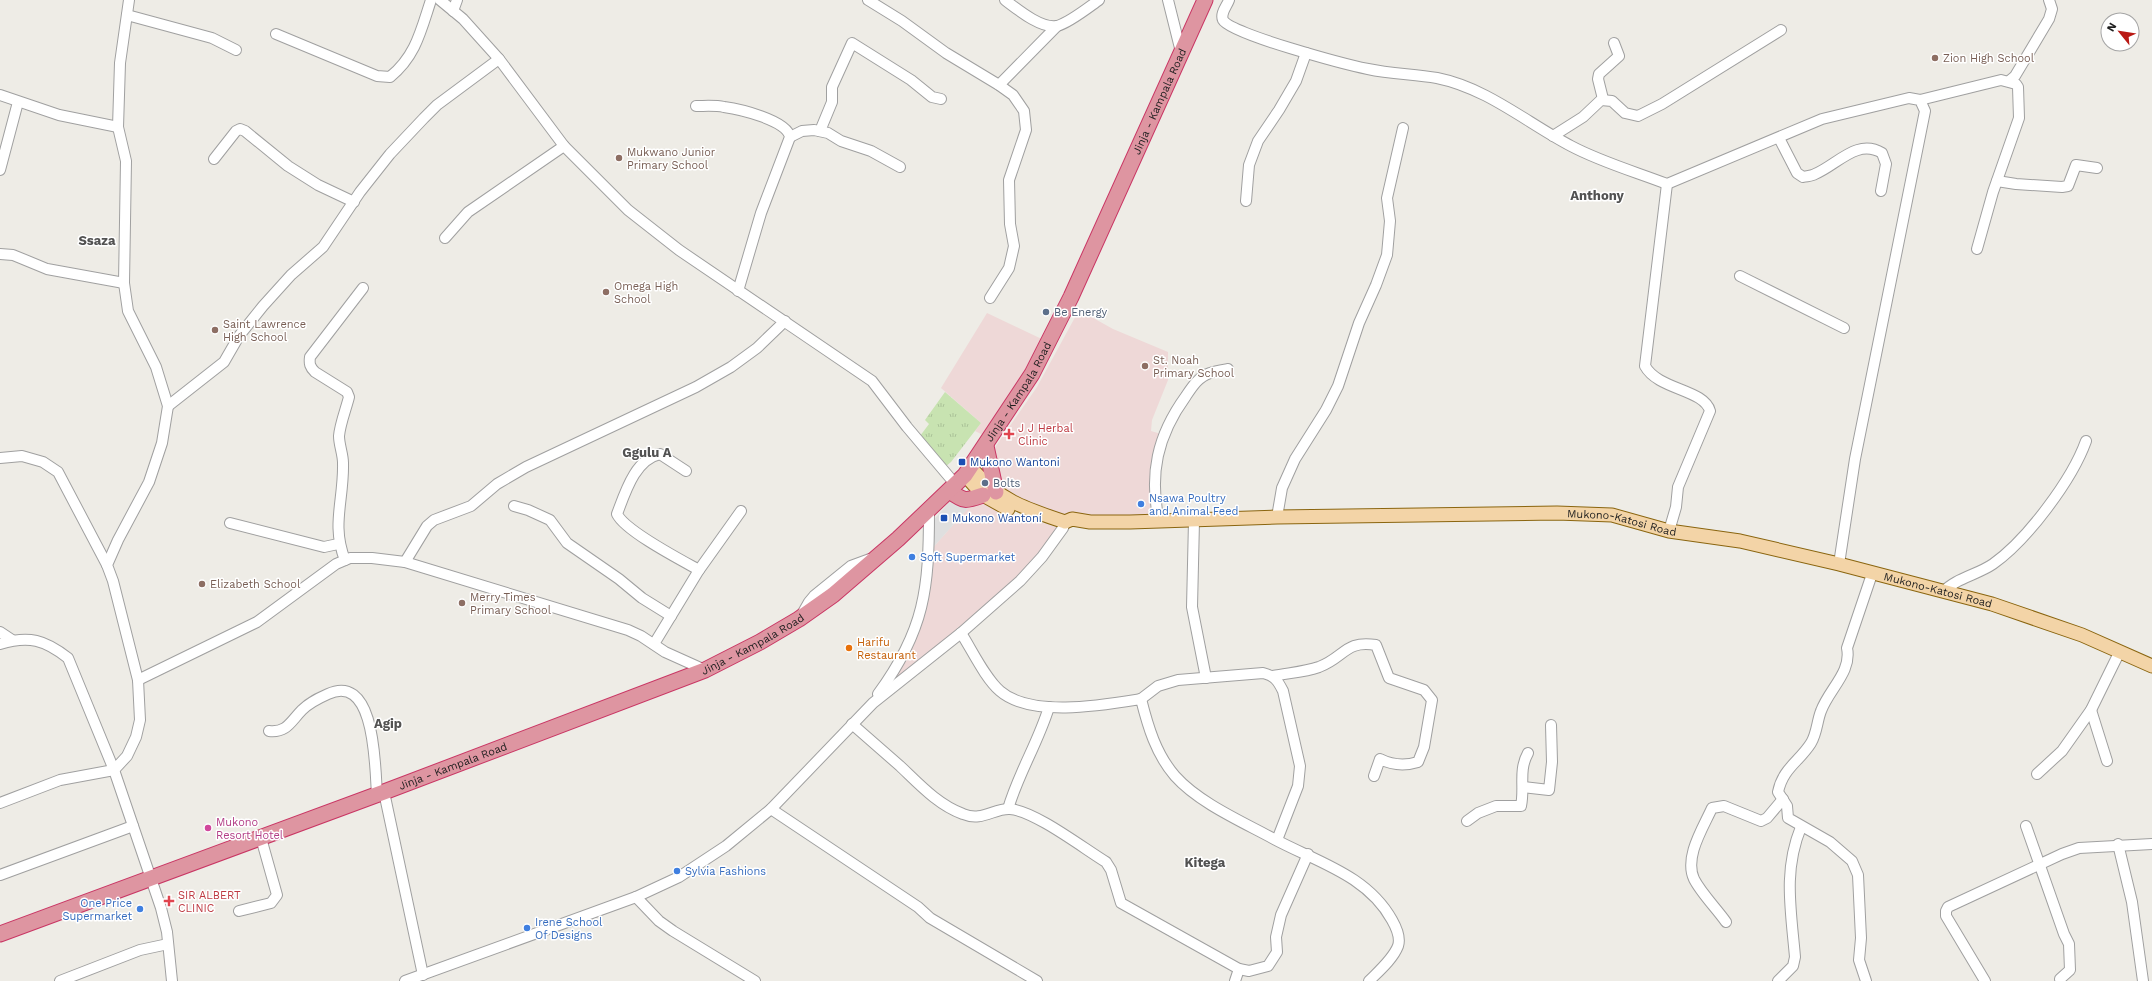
<svg xmlns="http://www.w3.org/2000/svg" width="2152" height="981" font-family="'Work Sans',sans-serif">
	<defs>
		<pattern id="grass-tufts" width="24" height="20" patternUnits="userSpaceOnUse"><rect width="24" height="20" fill="#c8e3b1"/><path d="M3 7l-1-3M5 7V3M7 7l1-3M15 17l-1-3M17 17v-4M19 17l1-3" fill="none" stroke="#abc298"/></pattern>
	</defs>
	<rect width="100%" height="100%" fill="#eeece6"/>
	<g fill="#eed8d7">
		<polygon points="1079,310 1113,329 1168,352 1168,380 1152,420 1151,431 1161,434 1155,454 1149,524 1098,523 1028,509 981,476 987,459 1037,387"/>
		<polygon points="987,313 1046,341 983,435 975,431 981,423 941,388"/>
		<polygon points="977,498 997,509 1063,529 1016,584 883,692 913,638 929,552"/>
	</g>
	<polygon fill="url(#grass-tufts)" points="945,392 981,423 951,462 945,467 936,468 917,440 929,424 925,420"/>
	<polygon fill="#dfdfdf" points="956,494 977,498 929,552 933,521"/>
	<g fill="none" stroke-linecap="round" stroke-linejoin="round">
		<defs>
			<g id="minor">
				<polyline points="440,0 463,19 499,59 564,146 628,210 679,250 872,381 907,427 956,485"/>
				<polyline points="868,0 902,21 946,53 999,85 1013,95 1024,111 1026,130 1009,180 1010,224 1014,246 1009,268 990,298"/>
				<path d="M1005,0C1017,9 1041,29 1057,26C1069,23 1089,7 1099,0"/>
				<polyline points="1168,0 1181,52"/>
				<path d="M1229,0C1227,6 1220,13 1223,20C1230,34 1348,65 1368,69C1391,74 1414,74 1437,78C1487,88 1527,123 1571,146C1601,162 1636,172 1667,184L1822,119L1909,98L1920,100L1925,111L1855,459L1839,564"/>
				<polyline points="453,11 457,0"/>
				<polyline points="127,15 212,38 236,50"/>
				<path d="M276,34L377,76L390,77C416,56 421,30 431,0"/>
				<polyline points="2009,81 2015,76 2049,19 2052,9 2049,0"/>
				<polyline points="999,85 1057,26"/>
				<polyline points="0,95 59,115 118,127"/>
				<polyline points="1603,99 1598,79 1599,74 1619,56 1614,43"/>
				<polyline points="1920,100 2001,80 2016,84 2018,87 2019,118 1993,192 1977,249"/>
				<path d="M696,106C705,106 715,105 724,107C739,109 787,120 790,137L761,213L738,291"/>
				<polyline points="820,131 832,102 832,87 852,43 911,80 932,97 941,99"/>
				<polyline points="1553,136 1583,117 1601,100 1612,101 1625,113 1638,116 1662,104 1781,30"/>
				<polyline points="790,137 802,131 814,130 828,133 841,141 871,151 900,167"/>
				<path d="M1779,138L1797,173L1803,177C1807,176 1812,176 1815,174C1837,165 1857,138 1882,153L1886,164L1881,191"/>
				<polyline points="214,159 236,131 240,129 245,131 288,166 318,185 354,202"/>
				<polyline points="0,170 18,102"/>
				<polyline points="1997,181 2016,184 2062,187 2068,186 2076,165 2097,168"/>
				<path d="M1667,184L1645,366C1658,390 1704,389 1710,411L1678,487L1676,507L1669,531"/>
				<polyline points="1246,201 1249,165 1258,141 1279,110 1296,81 1306,53"/>
				<polyline points="445,238 468,212 564,146"/>
				<polyline points="0,254 13,255 47,269 124,283"/>
				<polyline points="1740,276 1844,328"/>
				<polyline points="168,406 224,362 239,336 263,306 291,275 323,247 360,192 390,154 424,118 437,105 499,59"/>
				<polyline points="0,458 22,456 43,462 58,472 107,565"/>
				<polyline points="514,506 528,510 550,520 567,543 619,579 642,598 671,616"/>
				<polyline points="1277,517 1282,488 1295,459 1326,410 1338,386 1359,323 1376,285 1387,255 1390,221 1387,198 1403,128"/>
				<polyline points="1194,521 1192,607 1206,678"/>
				<path d="M1159,522C1149,474 1157,436 1186,396C1192,387 1198,377 1210,373C1215,371 1222,370 1228,369"/>
				<polyline points="230,523 324,547 338,544"/>
				<path d="M345,560C331,525 344,500 343,463C343,454 339,445 339,436C340,424 346,409 349,397L347,392L315,372C310,367 309,364 310,357L363,288"/>
				<polyline points="405,562 427,526 434,520 471,506 497,484 526,467 696,387 731,367 757,348 785,321"/>
				<polyline points="699,570 741,511"/>
				<path d="M1943,592C1956,578 1977,575 1993,564C2027,540 2072,480 2086,441"/>
				<polyline points="801,616 809,602 814,596 851,566 870,559"/>
				<polyline points="0,632 12,640"/>
				<path d="M961,633C972,650 985,678 1000,691C1031,718 1104,705 1141,699C1148,727 1156,754 1175,776C1199,803 1243,822 1274,839C1317,862 1367,875 1392,920C1396,927 1401,937 1398,946C1393,959 1379,971 1369,981"/>
				<path d="M0,644C29,635 45,640 68,658L114,770L161,908L167,932L172,981"/>
				<path d="M654,644L699,570C681,560 625,531 617,514C625,493 635,459 660,454L686,471"/>
				<path d="M1273,676C1288,673 1305,672 1319,667C1345,657 1345,640 1376,645L1389,678L1424,690L1432,700L1424,747L1418,762C1405,766 1392,765 1380,759L1374,776"/>
				<polyline points="138,680 257,622 336,564 350,558 372,558 405,562 628,630 641,636 665,652 705,670"/>
				<path d="M878,694C925,630 929,588 929,511"/>
				<path d="M1141,699L1158,686L1178,680L1263,673C1275,676 1278,681 1283,691L1300,766L1298,786L1277,840"/>
				<polyline points="2091,710 2107,761"/>
				<path d="M852,724C868,738 884,752 900,766C919,784 938,805 963,814C982,822 994,808 1010,809C1035,811 1083,848 1106,862L1111,870L1121,903L1239,969L1249,971L1268,966L1277,952L1276,937L1281,915L1308,854"/>
				<path d="M269,731C287,733 291,721 302,710C310,702 319,698 328,694C376,672 375,768 377,795"/>
				<polyline points="2037,774 2062,751 2091,710 2120,651"/>
				<polyline points="1523,787 1549,790 1552,762 1551,725"/>
				<polyline points="384,792 423,975"/>
				<polyline points="0,803 60,780 114,770 127,756 136,737 140,720 138,680 113,581 107,565 118,540 149,482 162,443 168,406 156,367 128,311 124,283 126,161 118,127 120,63 129,0"/>
				<polyline points="771,809 918,907 930,918 1037,981"/>
				<path d="M1008,809C1018,774 1038,743 1049,707"/>
				<path d="M1467,821L1478,813L1496,806H1521C1525,787 1518,771 1528,753"/>
				<polyline points="2026,826 2064,934 2069,944 2070,970 2060,979"/>
				<polyline points="2118,844 2132,902 2143,981"/>
				<polyline points="0,875 133,826"/>
				<polyline points="636,897 659,921 673,931 755,981"/>
				<polyline points="239,911 271,903 277,895 261,838"/>
				<path d="M1726,922C1717,909 1701,893 1694,879C1684,857 1703,828 1712,808L1724,806L1761,821L1767,818L1783,799"/>
				<polyline points="60,981 140,950 168,944"/>
				<polyline points="405,981 636,897 679,877 726,846 771,809 873,703 961,633 1020,581 1042,557 1063,528 1065,522"/>
				<polyline points="1235,981 1239,969"/>
				<path d="M1778,981L1793,966L1795,957C1791,910 1783,871 1801,827"/>
				<path d="M1866,981L1859,960L1861,938L1858,875L1852,861L1830,842L1788,818L1787,806L1778,792C1783,768 1799,762 1811,743C1817,733 1817,721 1821,711C1829,689 1852,672 1847,648L1872,574"/>
				<polyline points="1985,981 1946,916 1946,911 1948,907 2062,854 2079,848 2152,844"/>
			</g>
			<g id="major">
				<path id="s1" d="M971,468C1001,501 1023,508 1065,522L1072,519L1090,522H1130L1277,517L1557,513L1612,515L1669,531L1740,541L1839,564L1992,604L2082,635L2152,666"/>
				<polyline points="965,475 983,495 1008,509"/>
			</g>
			<g id="highway">
				<polyline points="986,446 996,492"/>
				<path d="M950,491C964,502 966,501 983,495"/>
				<path id="s2" d="M0,934L384,792L705,670L760,642L799,619L833,595L898,539L965,475L1032,374L1071,297L1205,0"/>
			</g>
		</defs>
		<use href="#minor" stroke="#a0a0a0" stroke-width="12"/>
		<use href="#major" stroke="#8a650f" stroke-width="15"/>
		<use href="#highway" stroke="#c93664" stroke-width="17"/>
		<use href="#minor" stroke="#fff" stroke-width="10"/>
		<use href="#major" stroke="#f3d4a7" stroke-width="13"/>
		<use href="#highway" stroke="#de95a1" stroke-width="15"/>
	</g>
	<g fill="#8d6e63" stroke="#fff" stroke-width="1.5">
		<circle cx="1935" cy="58" r="4"/>
		<circle cx="619" cy="158" r="4"/>
		<circle cx="606" cy="292" r="4"/>
		<circle cx="215" cy="330" r="4"/>
		<circle cx="1145" cy="366" r="4"/>
		<circle cx="202" cy="584" r="4"/>
		<circle cx="462" cy="603" r="4"/>
	</g>
	<g fill="#5c6f8a" stroke="#fff" stroke-width="1.5">
		<circle cx="1046" cy="312" r="4"/>
		<circle cx="985" cy="483" r="4"/>
	</g>
	<g fill="#e0444e" stroke="#fff" stroke-width="1.5">
		<path d="M1007 428h4v4h4v4h-4v4h-4v-4h-4v-4h4z"/>
		<path d="M167 895h4v4h4v4h-4v4h-4v-4h-4v-4h4z"/>
	</g>
	<g fill="#1a4fb4" stroke="#fff" stroke-width="1.5">
		<rect x="958" y="458" width="8" height="8" rx="2"/>
		<rect x="940" y="514" width="8" height="8" rx="2"/>
	</g>
	<g fill="#3f7fe0" stroke="#fff" stroke-width="1.5">
		<circle cx="1141" cy="504" r="4"/>
		<circle cx="912" cy="557" r="4"/>
		<circle cx="677" cy="871" r="4"/>
		<circle cx="140" cy="909" r="4"/>
		<circle cx="527" cy="928" r="4"/>
	</g>
	<circle fill="#e8710a" stroke="#fff" stroke-width="1.5" cx="849" cy="648" r="4"/>
	<circle fill="#d1479c" stroke="#fff" stroke-width="1.5" cx="208" cy="828" r="4"/>
	<g text-anchor="middle" stroke-width="3" stroke-linejoin="round" paint-order="stroke">
		<g font-size="11" fill="#785e54" stroke="#fff" text-anchor="start">
			<text x="1943" y="62">Zion High School</text>
			<text x="627" y="156">Mukwano Junior<tspan x="627" dy="13">Primary School</tspan></text>
			<text x="614" y="290">Omega High<tspan x="614" dy="13">School</tspan></text>
			<text x="223" y="328">Saint Lawrence<tspan x="223" dy="13">High School</tspan></text>
			<text x="1153" y="364">St. Noah<tspan x="1153" dy="13">Primary School</tspan></text>
			<text x="210" y="588">Elizabeth School</text>
			<text x="470" y="601">Merry Times<tspan x="470" dy="13">Primary School</tspan></text>
		</g>
		<g font-size="11" fill="#1f1f1f" stroke="#fff">
			<text dy="4" stroke="none"><textPath href="#s2" startOffset="1502">Jinja - Kampala Road</textPath></text>
			<text dy="4" stroke="none"><textPath href="#s2" startOffset="1179">Jinja - Kampala Road</textPath></text>
			<text dy="4" stroke="none"><textPath href="#s1" startOffset="669">Mukono-Katosi Road</textPath></text>
			<text dy="4" stroke="none"><textPath href="#s1" startOffset="993">Mukono-Katosi Road</textPath></text>
			<text dy="4" stroke="none"><textPath href="#s2" startOffset="807">Jinja - Kampala Road</textPath></text>
			<text dy="4" stroke="none"><textPath href="#s2" startOffset="483">Jinja - Kampala Road</textPath></text>
		</g>
		<g font-size="11" fill="#4e5e75" stroke="#fff" text-anchor="start">
			<text x="1054" y="316">Be Energy</text>
			<text x="993" y="487">Bolts</text>
		</g>
		<g font-size="11" fill="#be3a42" stroke="#fff" text-anchor="start">
			<text x="1018" y="432">J J Herbal<tspan x="1018" dy="13">Clinic</tspan></text>
			<text x="178" y="899">SIR ALBERT<tspan x="178" dy="13">CLINIC</tspan></text>
		</g>
		<g font-size="11" fill="#164399" stroke="#fff" text-anchor="start">
			<text x="970" y="466">Mukono Wantoni</text>
			<text x="952" y="522">Mukono Wantoní</text>
		</g>
		<g font-size="11" fill="#366cbe" stroke="#fff" text-anchor="start">
			<text x="1149" y="502">Nsawa Poultry<tspan x="1149" dy="13">and Animal Feed</tspan></text>
			<text x="920" y="561">Soft Supermarket</text>
			<text x="685" y="875">Sylvia Fashions</text>
			<text x="132" y="907" text-anchor="end">One Price<tspan x="132" dy="13">Supermarket</tspan></text>
			<text x="535" y="926">Irene School<tspan x="535" dy="13">Of Designs</tspan></text>
		</g>
		<g font-size="11" fill="#c56008" stroke="#fff" text-anchor="start">
			<text x="857" y="646">Harifu<tspan x="857" dy="13">Restaurant</tspan></text>
		</g>
		<g font-size="11" fill="#b23c85" stroke="#fff" text-anchor="start">
			<text x="216" y="826">Mukono<tspan x="216" dy="13">Resort Hotel</tspan></text>
		</g>
		<g font-size="13" font-weight="bold" fill="#525252" stroke="#fff">
			<text x="1597" y="200">Anthony</text>
			<text x="97" y="245">Ssaza</text>
			<text x="647" y="457">Ggulu A</text>
			<text x="388" y="728">Agip</text>
			<text x="1205" y="867">Kitega</text>
		</g>
	</g>
	<g transform="translate(2120 32) rotate(300)"><circle r="19" fill="#ffffff" stroke="#a5a5a5"/>
	<path d="M0-3L7 15L0 10L-7 15Z" fill="#b91914"/>
	<text y="-6" font-size="11" font-weight="bold" text-anchor="middle" fill="#1f1f1f">N</text>
	</g>
</svg>
